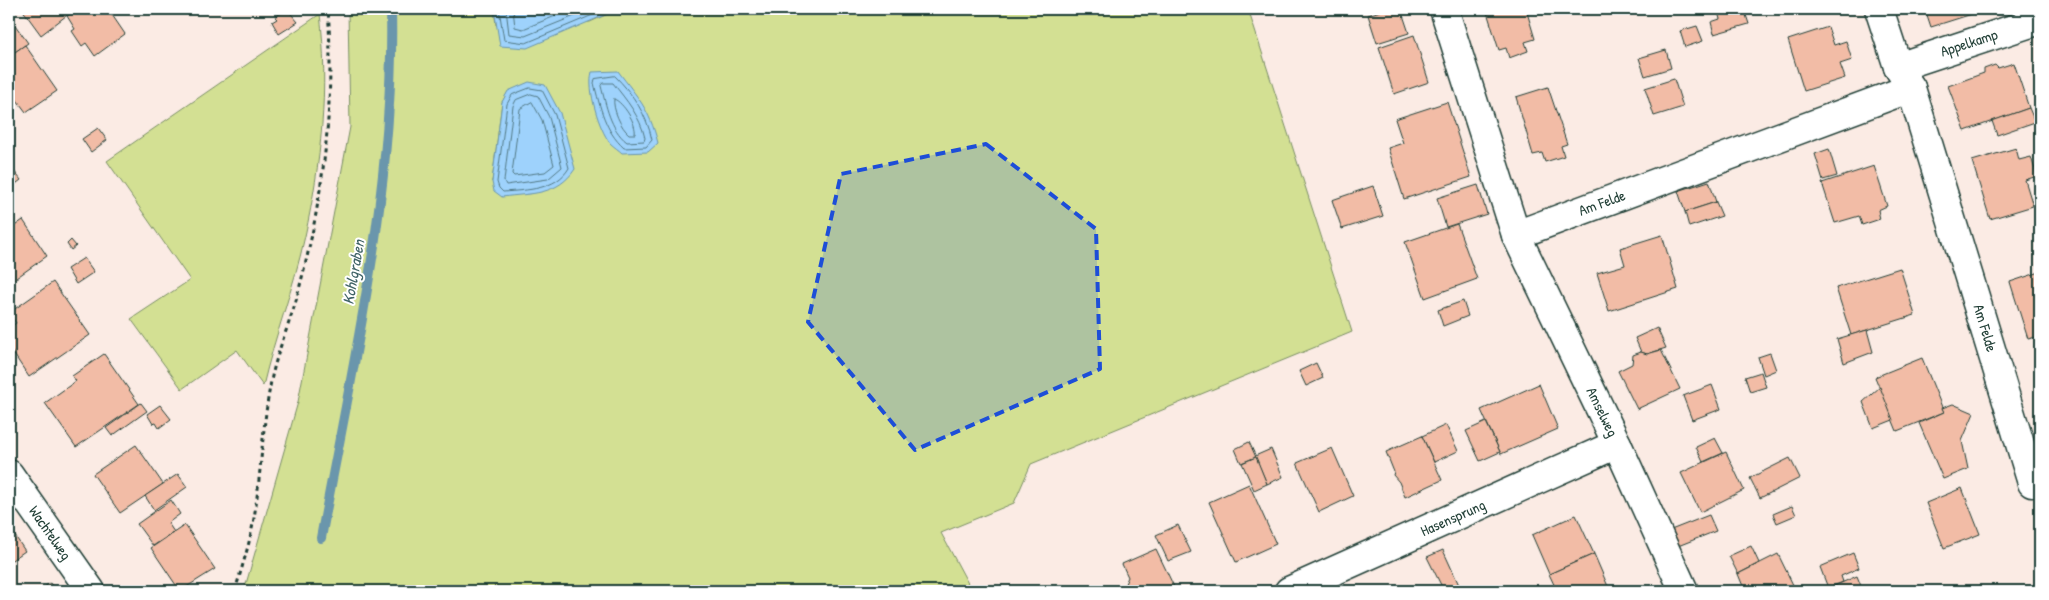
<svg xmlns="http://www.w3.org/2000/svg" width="2049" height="600" font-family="'Patrick Hand',sans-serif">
	<rect width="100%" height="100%" fill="#fbebe4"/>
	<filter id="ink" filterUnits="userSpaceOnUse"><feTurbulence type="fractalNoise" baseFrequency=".02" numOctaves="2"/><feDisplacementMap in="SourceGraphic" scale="10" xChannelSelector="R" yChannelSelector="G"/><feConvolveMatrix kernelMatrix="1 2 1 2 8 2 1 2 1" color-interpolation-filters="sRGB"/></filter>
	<g filter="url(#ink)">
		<g fill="#d3e093" stroke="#798e64" fill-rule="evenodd">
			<path d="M348,9H494L496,25L590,22L619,9H1248L1352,332L1031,464L1014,503L941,533L972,591H244L298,402L350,127ZM508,92L492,182L502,102Z"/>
			<path d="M320,14C329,87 321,164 305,236C294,287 275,335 263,386L237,350L182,389L131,319L190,280L107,161Z"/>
		</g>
		<g fill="#9ed2fc" stroke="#6b96ac">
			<polygon points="494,9 619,9 527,48 500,46"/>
			<path d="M618,71C638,98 649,108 658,143L648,152L622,153C619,150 614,147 610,143C599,129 587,90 592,72Z"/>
			<path d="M529,82L545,85L560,113L575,169C557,196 531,193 502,197L494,191L492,182L502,102L508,91Z"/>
		</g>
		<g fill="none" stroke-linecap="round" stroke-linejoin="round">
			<g stroke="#527984" stroke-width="1">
				<polyline points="499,9 504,40 526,43 607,9"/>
				<polyline points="506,9 509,34 525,36 592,9"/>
				<polyline points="513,9 515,27 523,29 573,9"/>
				<path d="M615,76C633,94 647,115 652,140L646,147L624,148C605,131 600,107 594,83L595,79Z"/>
				<path d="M603,83H613C627,101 640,116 645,138L644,141L627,142C610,129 606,105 601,86Z"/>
				<path d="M530,88L542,90L555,115L569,168C556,190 527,190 503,192L499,188L497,182L507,104L512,95Z"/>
				<polygon points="531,94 538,96 549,117 562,167 548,179 506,185 504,181 513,106 516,100"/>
				<path d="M614,99C623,102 637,124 635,134H629C621,128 612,108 614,99Z"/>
				<polygon points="532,102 542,120 554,165 545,172 514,176 512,174 520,109"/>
			</g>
			<path stroke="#6b96ac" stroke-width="10" d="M321,538C353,364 395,187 391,9"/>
		</g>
		<g fill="#f2bca6" stroke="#1f3d34">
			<polygon points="22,9 75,9 41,35"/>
			<polygon points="78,9 108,9 125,34 95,56 86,43 82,46 72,31 75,29 67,16"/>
			<polygon points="287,9 298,22 279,34 272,22 277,19 275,17"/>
			<polygon points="1386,9 1401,9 1409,33 1377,43 1368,15"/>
			<polygon points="1486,9 1526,9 1535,39 1525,42 1528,51 1509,58 1506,48 1499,50"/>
			<polygon points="1717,9 1744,9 1749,24 1714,34 1711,22 1720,19"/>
			<polygon points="1925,9 1971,9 1972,14 1931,27"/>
			<polygon points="10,18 28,43 9,56 9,19"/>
			<polygon points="1697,26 1703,41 1685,47 1680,31"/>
			<polygon points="1828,27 1834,45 1846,41 1852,60 1840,64 1845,78 1804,91 1788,40"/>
			<polygon points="1414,35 1429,82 1394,94 1379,47"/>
			<polygon points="25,45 57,91 26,112 14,96 10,99 9,96 9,56"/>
			<polygon points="1666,50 1671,68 1645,76 1639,58"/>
			<polygon points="2014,63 2029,108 1965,131 1948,86 1984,73 1984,69 1995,65 1998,68"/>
			<polygon points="1674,79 1683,107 1654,116 1645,88"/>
			<polygon points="1548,87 1567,144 1561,146 1564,156 1545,162 1542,153 1533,155 1516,97"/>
			<polygon points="1447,102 1471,177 1404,199 1388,148 1403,143 1395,119"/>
			<polygon points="2029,108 2035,122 1997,135 1992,121"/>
			<polygon points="98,128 107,140 91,152 82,139"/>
			<polygon points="2016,148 2019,160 2031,157 2037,176 2025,180 2033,206 1990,219 1972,161"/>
			<polygon points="1829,149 1837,176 1823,180 1815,154"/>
			<polygon points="10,166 21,180 9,189 9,167"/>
			<polygon points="1874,166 1887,206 1878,210 1880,219 1862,225 1859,216 1835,223 1822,183"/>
			<polygon points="1709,181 1716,202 1685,212 1678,191"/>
			<polygon points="1478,185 1487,214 1446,227 1437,198"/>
			<polygon points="1373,186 1383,216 1342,229 1332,200"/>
			<polygon points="1716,202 1722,216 1689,227 1685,212"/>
			<polygon points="23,220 47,256 9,283 9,230"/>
			<polygon points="1457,224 1477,279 1425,298 1405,242"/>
			<polygon points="1662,235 1678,289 1609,311 1597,273 1625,265 1620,248"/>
			<polygon points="71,240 76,246 71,250 67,244"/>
			<polygon points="84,258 94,272 76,284 67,269"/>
			<polygon points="1900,268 1915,315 1851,335 1836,288"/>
			<polygon points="2040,272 2040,336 2028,339 2010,282"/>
			<polygon points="53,282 90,335 29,377 9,347 9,328 16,323 9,313"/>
			<polygon points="1463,301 1468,316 1443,326 1438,310"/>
			<polygon points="1657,328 1666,348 1647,354 1641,352 1635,338"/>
			<polygon points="1867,330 1873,352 1844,363 1837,339"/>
			<polygon points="1661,350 1680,389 1637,409 1618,371 1632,364 1633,355 1641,352 1647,354"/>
			<polygon points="1770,353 1776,370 1764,375 1758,357"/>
			<polygon points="104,354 139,404 76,447 45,403 76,381 72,376"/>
			<polygon points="1922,358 1944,412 1897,431 1875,377"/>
			<polygon points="1316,363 1323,378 1306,386 1299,371"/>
			<polygon points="1761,372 1766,387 1750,392 1745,377"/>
			<polygon points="1539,384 1558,429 1501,454 1481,410"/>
			<polygon points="1712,385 1721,409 1692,420 1683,396"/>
			<polygon points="1880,387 1893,420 1873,428 1863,402"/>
			<polygon points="141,403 147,411 112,436 106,428"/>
			<polygon points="1953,404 1974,413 1962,441 1968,469 1943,479 1919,423 1944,412 1942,408"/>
			<polygon points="160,405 171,419 159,428 156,423 153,424 147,414"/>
			<polygon points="1486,422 1500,452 1480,461 1466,431"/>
			<polygon points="1446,425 1458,451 1434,462 1422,436"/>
			<polygon points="1422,436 1442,480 1405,497 1399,482 1393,475 1394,472 1386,452"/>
			<polygon points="1715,438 1723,453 1703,462 1696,447"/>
			<polygon points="1249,442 1256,457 1241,463 1235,449"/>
			<polygon points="136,445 163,484 120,513 93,474"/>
			<polygon points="1332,448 1353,496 1319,512 1297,463"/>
			<polygon points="1271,449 1283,477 1267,484 1255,456"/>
			<polygon points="1726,452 1744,490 1700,512 1681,473"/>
			<polygon points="1256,457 1267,484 1254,490 1242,463"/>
			<polygon points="1790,458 1800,478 1760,498 1750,478"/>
			<polygon points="178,474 187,487 154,510 145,496"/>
			<polygon points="1249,484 1276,544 1236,562 1209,502"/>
			<polygon points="1962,488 1980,534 1944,548 1926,503"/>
			<polygon points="171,500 180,514 168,523 174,532 153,546 137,524"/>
			<polygon points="1792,506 1796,515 1777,523 1773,514"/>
			<polygon points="1576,515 1594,554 1549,574 1532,535"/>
			<polygon points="1709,515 1716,531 1678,546 1671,530"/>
			<polygon points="185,525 215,569 180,591 151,548"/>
			<polygon points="1178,525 1191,552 1168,561 1156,535"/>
			<polygon points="9,527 25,551 9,562"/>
			<polygon points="1751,546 1759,563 1738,574 1729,556"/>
			<polygon points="1156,549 1176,591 1127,591 1124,586 1128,577 1122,564"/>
			<polygon points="1443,550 1459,585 1446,591 1444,591 1427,557"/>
			<polygon points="1853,553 1859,568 1841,576 1843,582 1828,588 1820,567"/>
			<polygon points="1594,554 1610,591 1557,591 1549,574"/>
			<polygon points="1778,554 1796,591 1745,591 1738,574"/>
			<polygon points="1857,576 1863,591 1831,591 1830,588"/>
			<polygon points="50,583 56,591 38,591"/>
		</g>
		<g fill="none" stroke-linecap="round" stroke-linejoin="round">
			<defs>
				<g id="street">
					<polyline points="1444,9 1516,235 1617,444 1684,591"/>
					<polyline points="1879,9 1898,67 1911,88 2032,483 2040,479"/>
					<polyline points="1898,67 2040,20"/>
					<polyline points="1516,235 1911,88"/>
					<polyline points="9,474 91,591"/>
					<polyline points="1289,591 1617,444"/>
				</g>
			</defs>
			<use href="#street" stroke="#1f3d34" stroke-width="31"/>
			<path stroke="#1f3d34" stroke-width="3" stroke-dasharray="4 4" stroke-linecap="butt" d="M235,591C242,567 250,543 254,518C261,475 262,430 270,387C275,354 290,325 298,293C323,200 335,105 328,9"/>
			<use href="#street" stroke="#fff" stroke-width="28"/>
		</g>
	</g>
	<path fill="#1d4ed8" fill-opacity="0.2" stroke="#1d4ed8" stroke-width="4" stroke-dasharray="10 6" stroke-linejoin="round" d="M986,144L1096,229L1100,369L915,450L808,322L841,174Z"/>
	<g text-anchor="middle" stroke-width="4" stroke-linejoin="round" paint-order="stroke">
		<g font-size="15" fill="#1f3d34" stroke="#fff">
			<text transform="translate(1969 43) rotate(-18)" y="5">Appelkamp</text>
			<text transform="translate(1602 203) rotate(-20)" y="5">Am Felde</text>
			<text transform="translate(1985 328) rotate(73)" y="5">Am Felde</text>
			<text transform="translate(1602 412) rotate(64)" y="5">Amselweg</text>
			<text transform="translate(1453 518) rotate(-24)" y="5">Hasensprung</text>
			<text transform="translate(50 533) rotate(55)" y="5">Wachtelweg</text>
		</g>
		<g font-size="16" font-style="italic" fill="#3f6266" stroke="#fff">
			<text transform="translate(353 272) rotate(-80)" y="6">Kohlgraben</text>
		</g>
	</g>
	<rect width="2049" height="600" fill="none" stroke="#fff" stroke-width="30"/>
	<rect x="15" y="15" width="2019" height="570" fill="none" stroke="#1f3d34" stroke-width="2" filter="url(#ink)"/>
</svg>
